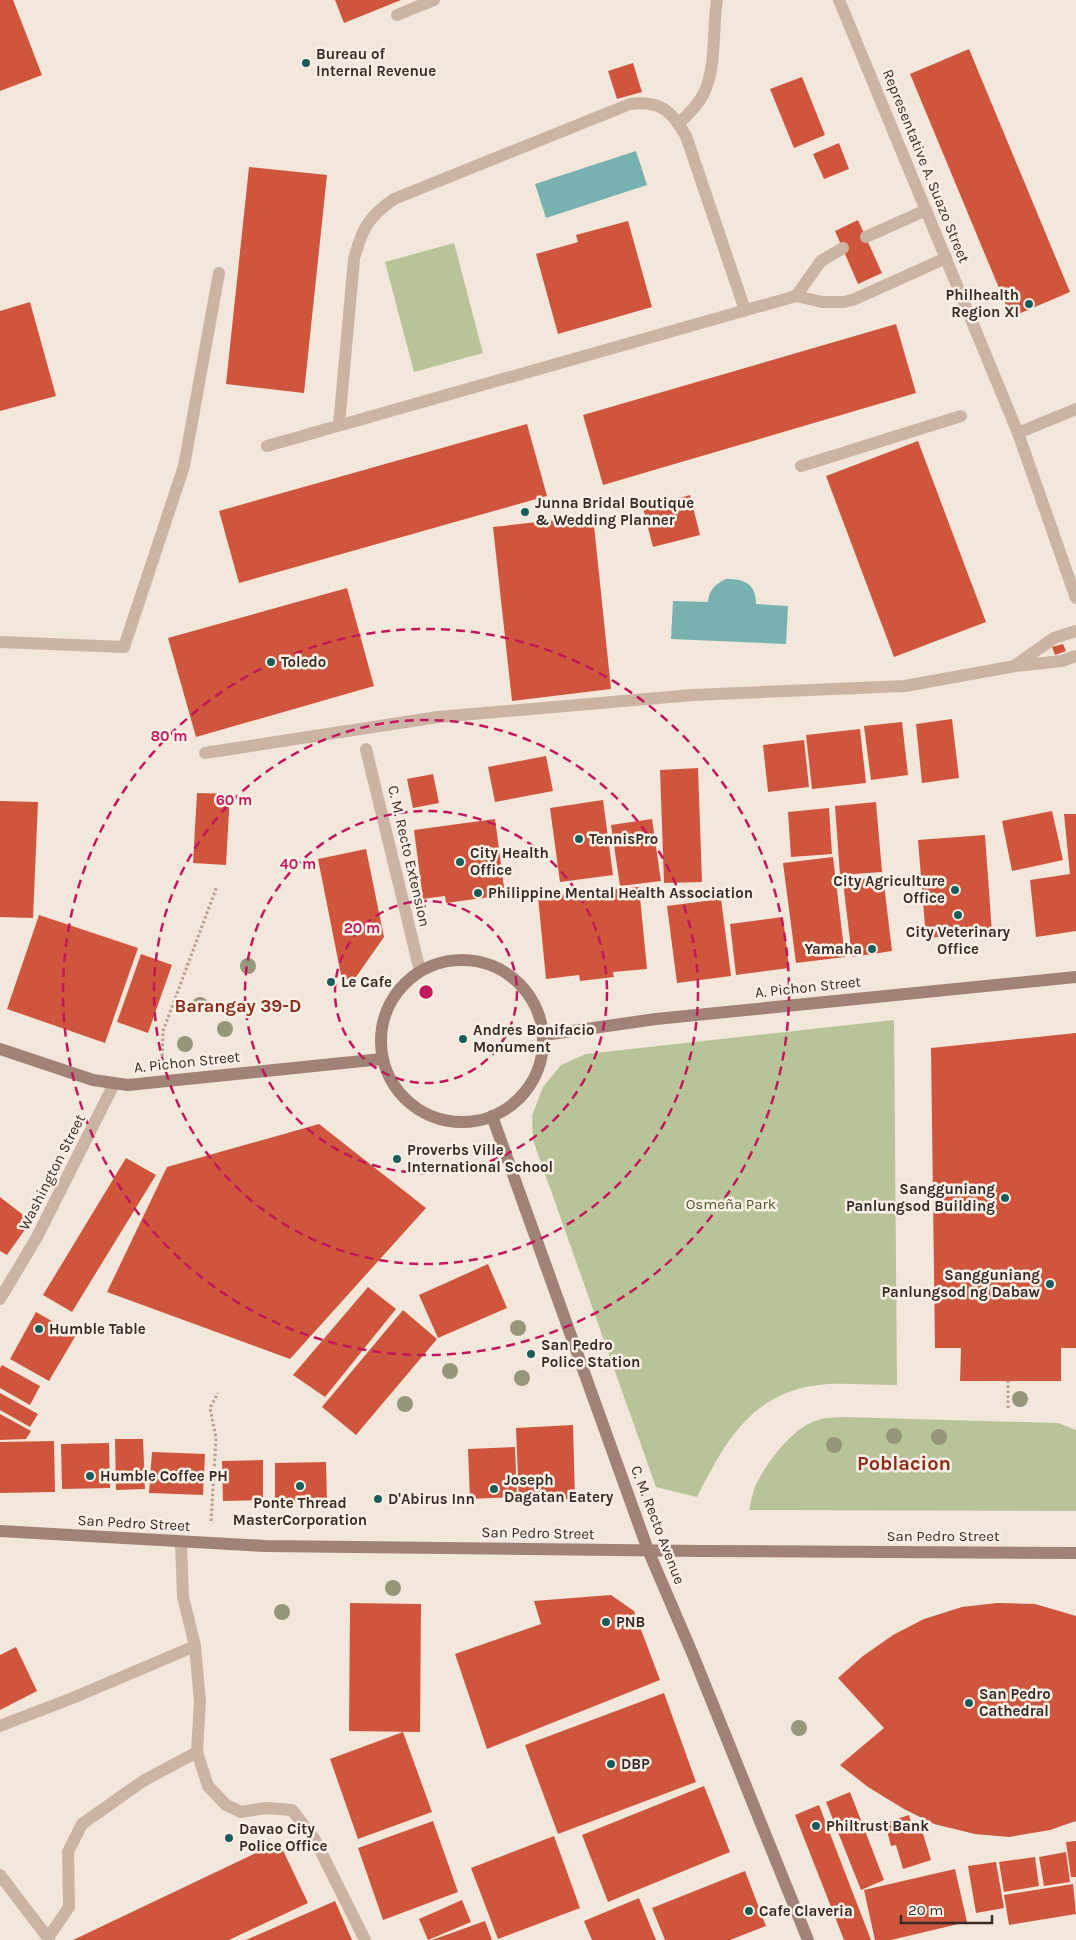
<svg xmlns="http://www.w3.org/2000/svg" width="1076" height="1940" font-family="Karla,sans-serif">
	<rect width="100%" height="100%" fill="#f3e6da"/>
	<g fill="#b8c399">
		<polygon points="454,243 483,353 414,372 385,262"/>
		<path d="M894,1020L897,1385C874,1385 851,1383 828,1384C754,1389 727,1438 697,1497L656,1487L533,1140L532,1116L543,1087L561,1065L586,1054Z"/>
		<path d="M841,1417L1058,1423L1076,1430V1511L749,1510C751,1502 752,1494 755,1487C765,1464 793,1427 818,1420C825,1417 834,1418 841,1417Z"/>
	</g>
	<g fill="#77b2b1">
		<polygon points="636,151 647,185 546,218 535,184"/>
		<path d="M726,579C745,579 756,584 756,604L788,606L786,644L671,639L673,601L708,602C709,590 715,584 726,579Z"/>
	</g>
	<g fill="#cf563d">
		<polygon points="0,0 13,0 42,75 0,91"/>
		<polygon points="335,0 401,0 344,23"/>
		<polygon points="969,49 1070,292 1011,317 910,74"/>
		<polygon points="633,63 642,92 617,99 608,71"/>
		<polygon points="802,77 825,135 794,148 770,89"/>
		<polygon points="839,143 849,169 824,179 813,154"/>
		<polygon points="249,167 327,175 304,393 226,384"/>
		<polygon points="858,220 882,273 858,284 835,231"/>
		<polygon points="628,221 652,307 558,334 536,254 578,242 576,235"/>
		<polygon points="30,302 56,396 0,411 0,311"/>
		<polygon points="896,324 916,393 603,485 583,415"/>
		<polygon points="527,424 547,496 239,583 219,511"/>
		<polygon points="918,441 986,622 894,657 826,476"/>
		<polygon points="690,495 700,535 653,547 643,508"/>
		<polygon points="593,516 611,689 512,701 493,527"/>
		<polygon points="347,588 374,686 196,737 168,638"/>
		<polygon points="1063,644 1066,651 1055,655 1052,647"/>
		<polygon points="952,719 959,778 922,783 916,724"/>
		<polygon points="902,722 908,775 871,780 864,726"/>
		<polygon points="860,729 866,783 812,789 806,735"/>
		<polygon points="804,740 809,787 768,792 763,745"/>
		<polygon points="546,756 553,791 495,802 488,767"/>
		<polygon points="698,768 702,882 664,883 660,770"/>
		<polygon points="433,774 439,803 413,808 407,779"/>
		<polygon points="197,793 230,794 226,865 193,863"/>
		<polygon points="603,800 613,875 560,882 550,808"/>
		<polygon points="0,801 38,802 33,918 0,917"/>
		<polygon points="876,802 882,872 840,875 835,806"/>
		<polygon points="829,808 832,854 791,857 788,812"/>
		<polygon points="1052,811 1063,860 1012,871 1002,821"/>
		<polygon points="1064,814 1076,814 1076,931 1036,937 1030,880 1070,874"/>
		<polygon points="495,819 505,895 446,903 445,896 423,899 414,830"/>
		<polygon points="652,819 661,881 620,886 611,825"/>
		<polygon points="985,835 992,933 926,938 918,840"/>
		<polygon points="366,849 384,937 356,977 342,980 318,859"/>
		<polygon points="833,857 845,957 796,963 783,863"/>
		<polygon points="883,876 892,951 852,957 843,882"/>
		<polygon points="639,887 647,969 613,972 614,977 580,981 579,975 546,979 538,897"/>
		<polygon points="721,899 731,976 677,983 667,906"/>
		<polygon points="39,915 138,948 105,1043 7,1009"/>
		<polygon points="783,917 789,968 736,975 730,924"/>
		<polygon points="141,954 172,965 148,1033 117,1022"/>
		<polygon points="1076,1033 1076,1348 1061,1348 1061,1381 960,1381 961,1348 935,1348 931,1048"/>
		<polygon points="319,1124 426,1208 290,1359 107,1292 167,1167"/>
		<polygon points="126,1158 156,1175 72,1312 43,1295"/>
		<polygon points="0,1197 31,1221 7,1255 0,1251"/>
		<polygon points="488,1264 507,1308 438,1338 419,1295"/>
		<polygon points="368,1287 396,1309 325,1397 293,1375"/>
		<polygon points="403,1310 437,1339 356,1435 322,1407"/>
		<polygon points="36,1312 76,1335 49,1381 10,1359"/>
		<polygon points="2,1365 40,1386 30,1405 0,1388 0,1368"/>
		<polygon points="0,1393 38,1414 30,1427 0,1410"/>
		<polygon points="0,1414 31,1431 26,1439 0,1440"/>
		<polygon points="573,1425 575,1499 519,1501 516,1428"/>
		<polygon points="115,1439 143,1439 145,1489 116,1490"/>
		<polygon points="54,1441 55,1492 0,1493 0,1442"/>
		<polygon points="109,1443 110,1488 62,1489 61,1444"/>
		<polygon points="515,1447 517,1497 470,1499 468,1449"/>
		<polygon points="152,1452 205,1454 203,1495 149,1493"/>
		<polygon points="263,1460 263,1500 223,1501 222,1461"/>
		<polygon points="326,1462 327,1501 275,1502 275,1463"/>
		<polygon points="611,1595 634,1611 660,1680 487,1749 455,1654 541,1624 534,1601"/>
		<polygon points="350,1603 421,1604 420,1732 349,1731"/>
		<polygon points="997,1603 1035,1604 1076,1616 1076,1821 1050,1830 1009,1837 975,1834 934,1824 904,1809 868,1787 840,1765 884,1728 838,1678 863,1656 893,1635 924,1619 962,1607"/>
		<polygon points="16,1647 37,1691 0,1710 0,1655"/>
		<polygon points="664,1693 696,1782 558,1834 525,1745"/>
		<polygon points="403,1732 432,1812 358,1839 330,1759"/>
		<polygon points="704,1786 730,1852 608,1902 582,1835"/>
		<polygon points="850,1792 884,1880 861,1890 826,1802"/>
		<polygon points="819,1805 871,1940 844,1940 795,1815"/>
		<polygon points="909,1815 912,1826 920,1824 931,1860 903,1869 896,1845 891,1846 885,1823"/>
		<polygon points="433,1821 458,1892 383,1920 358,1848"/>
		<polygon points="554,1836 580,1908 498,1939 471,1868"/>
		<polygon points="1076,1841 1076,1877 1071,1877 1066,1842"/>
		<polygon points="279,1842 308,1903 229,1940 73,1940"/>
		<polygon points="1066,1852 1070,1882 1044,1886 1039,1857"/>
		<polygon points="1035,1857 1039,1886 1004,1892 999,1862"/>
		<polygon points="996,1862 1004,1908 976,1913 968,1866"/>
		<polygon points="955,1869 967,1922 891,1940 875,1940 864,1890"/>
		<polygon points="745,1871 766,1926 730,1940 665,1940 652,1908"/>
		<polygon points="1073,1884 1076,1914 1009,1925 1004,1895"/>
		<polygon points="639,1898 656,1940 592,1940 584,1921"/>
		<polygon points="462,1900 471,1922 428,1940 419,1919"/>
		<polygon points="335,1901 352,1940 246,1940"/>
		<polygon points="485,1921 492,1940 432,1940"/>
	</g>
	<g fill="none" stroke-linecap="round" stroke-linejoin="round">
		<g stroke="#b89e8f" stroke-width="3" stroke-dasharray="2.5 2.5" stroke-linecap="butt">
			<polyline points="162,1061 163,1031 217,886"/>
			<polyline points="1008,1408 1008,1381"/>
			<polyline points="211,1521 216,1438 210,1408 218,1393"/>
		</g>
		<g stroke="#ccb4a5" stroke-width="12">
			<polyline points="397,15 434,0"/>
			<path d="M679,123C688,115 698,105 704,93C717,65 712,30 717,0"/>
			<polyline points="866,237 926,210"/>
			<polyline points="796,296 821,261 843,248"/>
			<path d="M339,425L354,259C362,229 368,217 394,199L630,104C660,100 672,111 686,136L745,310"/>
			<polyline points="1018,433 1076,409"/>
			<polyline points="267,446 796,296 822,302 844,302 855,299 946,258"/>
			<polyline points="801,466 961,416"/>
			<polyline points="1017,664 1054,638 1076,631"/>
			<polyline points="205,753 438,717 693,695 905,686 1015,666 1062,661 1076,656"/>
			<polyline points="181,1542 183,1597 195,1646 200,1702 197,1752 208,1786 226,1805 241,1812 266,1808 292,1810 315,1840 365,1940"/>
			<polyline points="0,1726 75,1697 195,1646"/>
			<polyline points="0,1875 48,1938"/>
			<polyline points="49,1940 48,1938 69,1907 68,1852 82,1824 143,1781 197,1752"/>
		</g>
		<g stroke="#ccb4a5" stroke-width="12">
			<polyline points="839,0 1018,433 1076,598"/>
			<polyline points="0,642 124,647 184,466 219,273"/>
			<polyline points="366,749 420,971"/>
			<polyline points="0,1299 37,1237 114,1084"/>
		</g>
		<g stroke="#a08276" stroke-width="12">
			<circle cx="462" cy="1041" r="81"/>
			<polyline points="544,1035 656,1019 1076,977"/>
			<polyline points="0,1049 93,1080 128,1085 382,1059"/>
			<polyline points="492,1116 648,1550 693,1655 808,1940"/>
			<polyline points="0,1531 265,1546 700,1551 1076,1553"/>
		</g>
	</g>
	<g fill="#969779">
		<circle cx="248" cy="966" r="8"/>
		<circle cx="200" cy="1005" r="8"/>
		<circle cx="225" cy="1029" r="8"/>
		<circle cx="185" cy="1044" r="8"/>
		<circle cx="518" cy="1328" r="8"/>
		<circle cx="450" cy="1371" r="8"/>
		<circle cx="522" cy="1378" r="8"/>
		<circle cx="1020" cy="1399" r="8"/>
		<circle cx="405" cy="1404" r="8"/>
		<circle cx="894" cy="1436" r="8"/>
		<circle cx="939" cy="1437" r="8"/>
		<circle cx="834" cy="1445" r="8"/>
		<circle cx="393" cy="1588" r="8"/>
		<circle cx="282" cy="1612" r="8"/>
		<circle cx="799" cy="1728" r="8"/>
	</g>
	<g fill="none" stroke="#c2185b" stroke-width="2.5" stroke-dasharray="9 6">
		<circle cx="426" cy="992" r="91"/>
		<circle cx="426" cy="992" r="181"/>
		<circle cx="426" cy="992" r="272"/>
		<circle cx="426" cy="992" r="363"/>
	</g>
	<g fill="#195c5c" stroke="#fbf0e6" stroke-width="2">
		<circle cx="306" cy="63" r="5"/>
		<circle cx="1029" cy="304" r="5"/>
		<circle cx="525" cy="512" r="5"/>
		<circle cx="271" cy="662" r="5"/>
		<circle cx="579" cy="839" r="5"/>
		<circle cx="460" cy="862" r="5"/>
		<circle cx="955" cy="890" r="5"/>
		<circle cx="478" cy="893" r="5"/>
		<circle cx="958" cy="915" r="5"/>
		<circle cx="872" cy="949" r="5"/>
		<circle cx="331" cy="982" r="5"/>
		<circle cx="463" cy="1039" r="5"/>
		<circle cx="397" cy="1159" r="5"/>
		<circle cx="1005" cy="1198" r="5"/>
		<circle cx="1050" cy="1284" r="5"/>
		<circle cx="39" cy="1329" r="5"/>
		<circle cx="531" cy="1354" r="5"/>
		<circle cx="90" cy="1476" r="5"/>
		<circle cx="300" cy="1486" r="5"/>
		<circle cx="494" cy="1489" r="5"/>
		<circle cx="378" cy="1499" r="5"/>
		<circle cx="606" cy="1622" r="5"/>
		<circle cx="969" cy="1703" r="5"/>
		<circle cx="611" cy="1764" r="5"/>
		<circle cx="816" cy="1826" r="5"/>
		<circle cx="229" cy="1838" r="5"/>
		<circle cx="749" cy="1911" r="5"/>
	</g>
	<g text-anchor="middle" stroke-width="5" stroke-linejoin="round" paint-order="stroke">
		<g font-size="15" font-weight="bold" fill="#372b27" stroke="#fbf0e6" text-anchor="start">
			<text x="316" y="59">Bureau of<tspan x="316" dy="17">Internal Revenue</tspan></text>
			<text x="1019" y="300" text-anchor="end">Philhealth<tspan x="1019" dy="17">Region XI</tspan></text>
			<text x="535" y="508">Junna Bridal Boutique<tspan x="535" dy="17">&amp; Wedding Planner</tspan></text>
			<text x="281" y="667">Toledo</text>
			<text x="589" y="844">TennisPro</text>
			<text x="470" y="858">City Health<tspan x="470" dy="17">Office</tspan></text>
			<text x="945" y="886" text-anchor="end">City Agriculture<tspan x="945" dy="17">Office</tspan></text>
			<text x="488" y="898">Philippine Mental Health Association</text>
			<text x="958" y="937" text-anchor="middle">City Veterinary<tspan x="958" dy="17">Office</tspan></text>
			<text x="862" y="954" text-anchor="end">Yamaha</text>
			<text x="341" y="987">Le Cafe</text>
			<text x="473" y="1035">Andres Bonifacio<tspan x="473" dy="17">Monument</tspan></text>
			<text x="407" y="1155">Proverbs Ville<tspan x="407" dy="17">International School</tspan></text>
			<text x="995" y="1194" text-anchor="end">Sangguniang<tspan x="995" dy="17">Panlungsod Building</tspan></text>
			<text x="1040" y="1280" text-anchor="end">Sangguniang<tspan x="1040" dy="17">Panlungsod ng Dabaw</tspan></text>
			<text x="49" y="1334">Humble Table</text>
			<text x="541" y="1350">San Pedro<tspan x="541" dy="17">Police Station</tspan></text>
			<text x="100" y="1481">Humble Coffee PH</text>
			<text x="504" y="1485">Joseph<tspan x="504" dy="17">Dagatan Eatery</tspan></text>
			<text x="388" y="1504">D'Abirus Inn</text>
			<text x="300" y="1508" text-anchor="middle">Ponte Thread<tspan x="300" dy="17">MasterCorporation</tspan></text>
			<text x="616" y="1627">PNB</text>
			<text x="979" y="1699">San Pedro<tspan x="979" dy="17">Cathedral</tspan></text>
			<text x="621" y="1769">DBP</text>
			<text x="826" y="1831">Philtrust Bank</text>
			<text x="239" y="1834">Davao City<tspan x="239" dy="17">Police Office</tspan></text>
			<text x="759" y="1916">Cafe Claveria</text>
		</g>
		<g font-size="15" fill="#372b27" stroke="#fbf0e6">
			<text transform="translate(926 166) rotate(68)" y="5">Representative A. Suazo Street</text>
			<text transform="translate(409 856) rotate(77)" y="5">C. M. Recto Extension</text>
			<text transform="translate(808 987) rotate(-6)" y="5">A. Pichon Street</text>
			<text transform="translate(187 1062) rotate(-6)" y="5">A. Pichon Street</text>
			<text transform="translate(52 1172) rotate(-63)" y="5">Washington Street</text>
			<text transform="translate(134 1523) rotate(3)" y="5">San Pedro Street</text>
			<text transform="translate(658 1525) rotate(69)" y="5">C. M. Recto Avenue</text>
			<text transform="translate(538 1533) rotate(1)" y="5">San Pedro Street</text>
			<text x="943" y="1541">San Pedro Street</text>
		</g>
		<g font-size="15" fill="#495729" stroke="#fbf0e6">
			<text x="731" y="1209">Osmeña Park</text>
		</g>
		<g font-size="18" font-weight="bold" fill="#8c2d1a" stroke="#fbf0e6">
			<text x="238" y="1012">Barangay 39-D</text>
		</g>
		<g font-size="20" font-weight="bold" fill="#8c2d1a" stroke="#fbf0e6">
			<text x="904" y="1470">Poblacion</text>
		</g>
	</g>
	<circle cx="426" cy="992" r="8" fill="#c2185b" stroke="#fbf0e6" stroke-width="2.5"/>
	<g font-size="15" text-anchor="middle" font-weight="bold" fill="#c2185b" stroke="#fbf0e6" stroke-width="5" stroke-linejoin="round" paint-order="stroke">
		<text x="169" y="741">80 m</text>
		<text x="234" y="805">60 m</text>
		<text x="298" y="869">40 m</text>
		<text x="362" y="933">20 m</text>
	</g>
	<path d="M901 1915v8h91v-8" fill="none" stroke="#372b27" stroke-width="2.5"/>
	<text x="908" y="1915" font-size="15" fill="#372b27" stroke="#fbf0e6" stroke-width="4" paint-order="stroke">20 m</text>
</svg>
